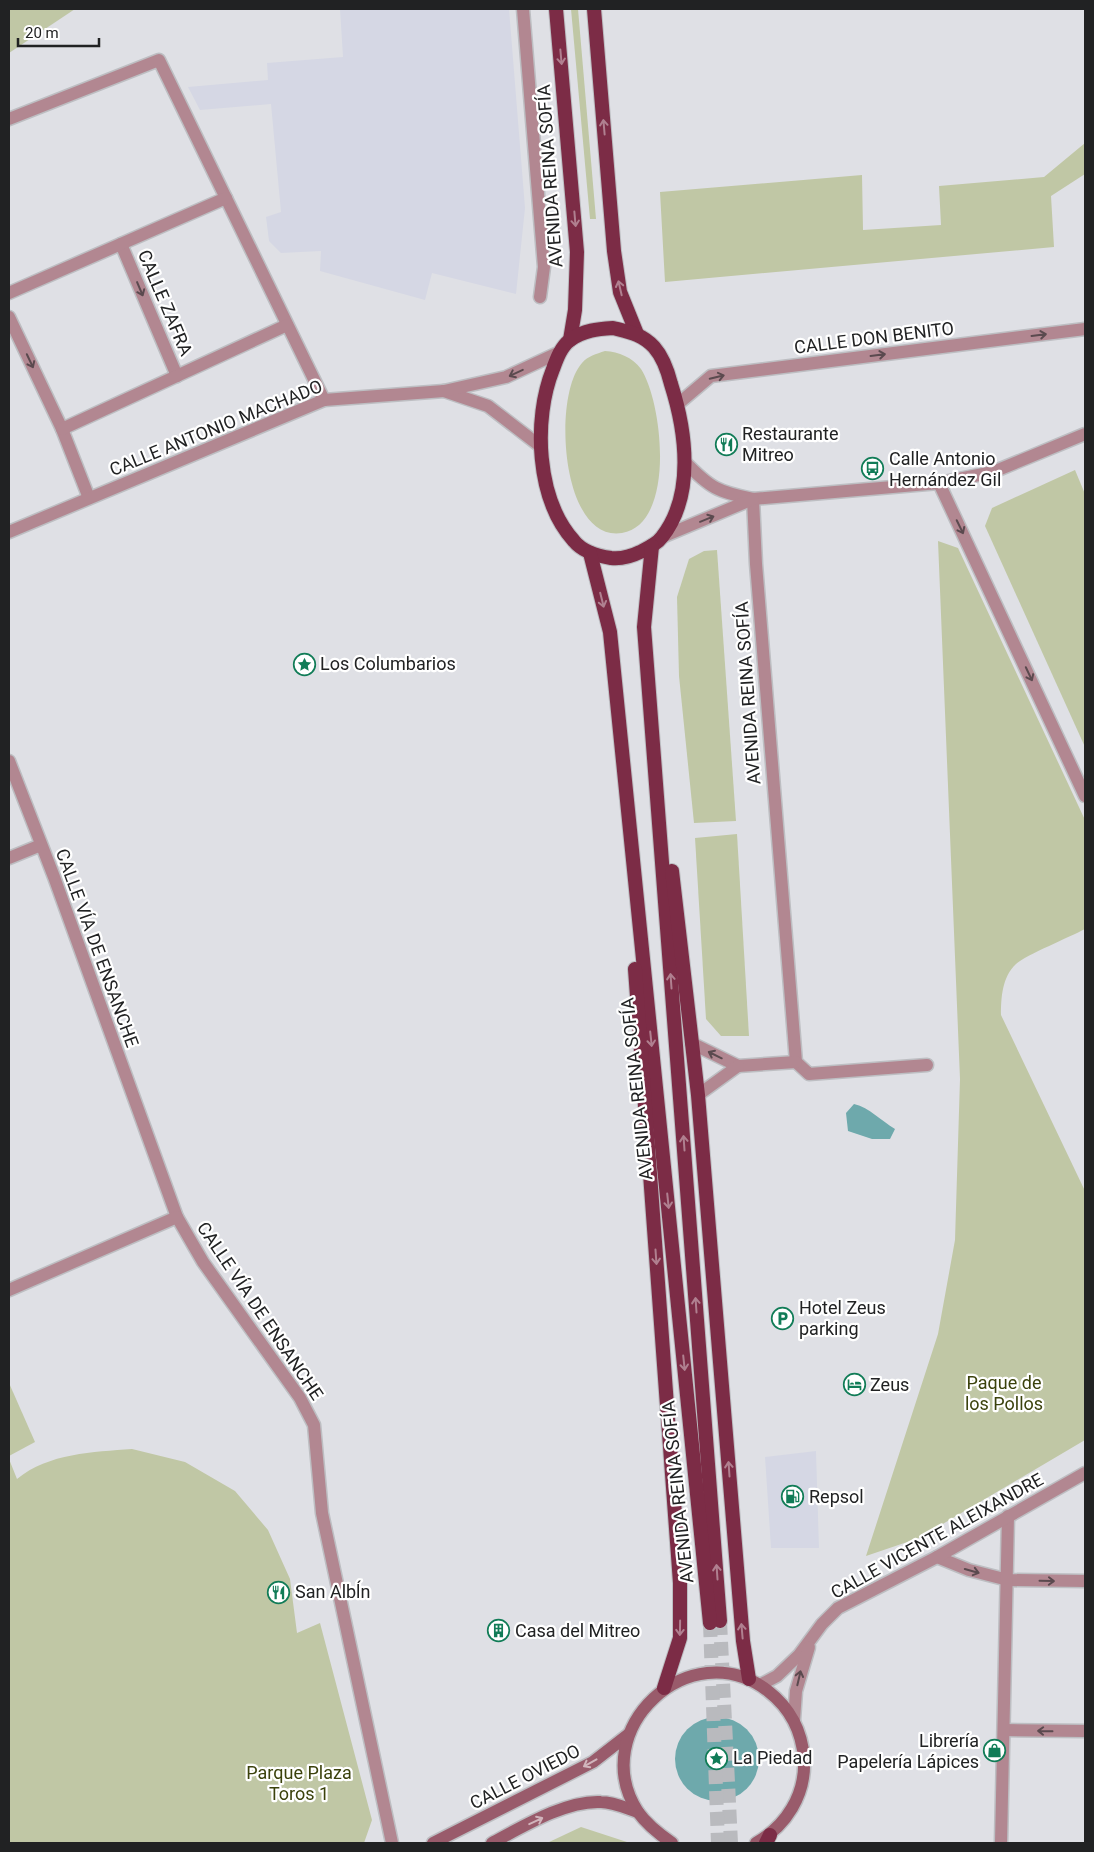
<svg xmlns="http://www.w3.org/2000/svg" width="1094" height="1852" font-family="Roboto,sans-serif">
	<rect width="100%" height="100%" fill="#dfe0e5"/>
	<g fill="#d5d7e4">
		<polygon points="340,9 509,9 525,208 516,294 432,273 425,300 320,271 321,251 281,253 269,241 266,217 281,212 271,104 200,110 188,87 268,80 267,63 343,57"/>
		<polygon points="816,1451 819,1548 771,1548 765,1457"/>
	</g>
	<g fill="#c0c7a5">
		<polygon points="9,9 75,9 9,53"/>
		<polygon points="571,9 578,9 596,219 590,219"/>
		<polygon points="1085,143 1085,174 1051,196 1054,247 665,282 660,192 862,175 863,230 941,225 939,186 1044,177"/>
		<path d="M605,351C619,352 632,357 641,369C663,403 676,524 622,533C561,543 552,396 582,363C588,356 596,354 605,351Z"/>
		<polygon points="1075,470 1085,494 1085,747 985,526 992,508"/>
		<path d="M938,541L958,548L1085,820V929C1070,937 1026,955 1016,964C1002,977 1001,998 1001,1015L1085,1191V1440L919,1538L866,1556L938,1334L955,1240L960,1079Z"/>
		<polygon points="717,550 736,821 694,823 679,676 677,597 689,559 704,551"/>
		<polygon points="737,834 749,1036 721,1036 706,1019 695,838"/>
		<polygon points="9,1383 35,1442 9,1456"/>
		<path d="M132,1449L185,1462L235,1491L268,1530L290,1579L297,1633L320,1623L372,1820L364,1843H9V1459L17,1479C49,1453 93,1452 132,1449Z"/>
		<polygon points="581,1827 630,1843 547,1843"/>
	</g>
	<g fill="#6ea9ac">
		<path d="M854,1104C870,1108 880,1120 895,1129L890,1139H872L848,1131L846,1113Z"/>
		<circle cx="717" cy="1759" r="42"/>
	</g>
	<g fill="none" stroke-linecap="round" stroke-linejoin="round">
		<g stroke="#b9babe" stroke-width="14" stroke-dasharray="14 7" stroke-linecap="butt">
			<polyline points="720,1621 731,1843"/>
			<polyline points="710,1623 718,1843"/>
		</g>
		<defs>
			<g id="minor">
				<polyline points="523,9 544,267 540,297"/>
				<polyline points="9,119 159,60 324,400"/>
				<polyline points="121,244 177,376"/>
				<polyline points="9,293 226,198"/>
				<polyline points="9,317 62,429 89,498"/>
				<polyline points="444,391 488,406 540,446"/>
				<polyline points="678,404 711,376 1085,329"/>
				<polyline points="62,429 287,325"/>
				<path d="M685,462C710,488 718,492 753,499L939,483L993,472L1085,434"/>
				<polyline points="939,483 1085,796"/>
				<polyline points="753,499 756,564 796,1062 809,1074 927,1065"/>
				<polyline points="9,532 324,400 444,391 506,377 560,352"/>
				<polyline points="662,537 753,499"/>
				<polyline points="9,761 54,877 177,1217 203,1262 300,1398 314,1425 322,1513 392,1843"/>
				<polyline points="9,858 41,845"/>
				<polyline points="691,1043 738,1066 796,1062"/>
				<polyline points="698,1095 738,1066"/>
				<polyline points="9,1290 177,1217"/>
				<polyline points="937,1557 969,1570 1008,1580 1085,1581"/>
				<polyline points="1004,1730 1085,1731"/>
				<polyline points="1001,1843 1008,1516"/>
			</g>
			<g id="tertiary">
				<polyline points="760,1685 777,1676 799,1655 822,1624 838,1608 937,1557 1085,1473"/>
				<polyline points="794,1720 796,1691 809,1647"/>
			</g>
			<g id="secondary">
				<polyline points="433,1843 593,1762 629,1734"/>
				<path d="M492,1843C522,1827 566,1800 601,1802C613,1802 626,1808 638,1812"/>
				<path d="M672,1843C659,1834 647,1825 638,1812C585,1730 690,1631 768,1691C790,1708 802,1732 804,1759C806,1795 786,1826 756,1843"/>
			</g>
			<g id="trunk">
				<polyline points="556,9 577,252 575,310 570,340"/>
				<polyline points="594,9 614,251 620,292 637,334"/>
				<path d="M613,328C629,332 642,334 654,347C662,356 668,372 671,384C686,431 695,495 662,537C657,544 648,548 640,552C632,556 621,559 611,558C598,556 582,551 574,541C536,499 533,419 553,369C557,358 561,347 570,340C584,330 598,329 613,328Z"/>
				<polyline points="652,546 644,627 720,1621"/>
				<polyline points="590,553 610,632 710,1623"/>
				<polyline points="672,871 698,1095 743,1641 749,1679"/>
				<polyline points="635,969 680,1583 680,1638 664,1688"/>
				<polyline points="766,1843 770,1835"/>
			</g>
		</defs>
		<use href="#minor" stroke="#bdbec2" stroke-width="15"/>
		<use href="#tertiary" stroke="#bdbec2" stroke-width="15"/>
		<use href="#secondary" stroke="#bdbec2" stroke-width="15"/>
		<use href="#trunk" stroke="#bdbec2" stroke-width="16"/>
		<use href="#minor" stroke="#b28791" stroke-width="12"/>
		<use href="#tertiary" stroke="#b28791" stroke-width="12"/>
		<use href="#secondary" stroke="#995b6b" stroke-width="12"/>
		<use href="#trunk" stroke="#7c2c46" stroke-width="14"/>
	</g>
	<defs><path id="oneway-shaft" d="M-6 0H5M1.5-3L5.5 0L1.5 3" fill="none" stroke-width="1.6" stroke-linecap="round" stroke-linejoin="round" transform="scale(1.25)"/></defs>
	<g stroke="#b08090">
		<use href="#oneway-shaft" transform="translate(561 57) rotate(85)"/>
		<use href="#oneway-shaft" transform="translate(604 127) rotate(-95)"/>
		<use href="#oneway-shaft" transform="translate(575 219) rotate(85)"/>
		<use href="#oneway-shaft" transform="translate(620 288) rotate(-103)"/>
		<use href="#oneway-shaft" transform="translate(602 600) rotate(76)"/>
		<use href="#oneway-shaft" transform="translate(671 981) rotate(-94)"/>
		<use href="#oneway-shaft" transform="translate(651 1039) rotate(84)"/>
		<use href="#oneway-shaft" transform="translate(684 1143) rotate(-94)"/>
		<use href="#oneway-shaft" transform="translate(668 1201) rotate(84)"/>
		<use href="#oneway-shaft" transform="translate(656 1257) rotate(86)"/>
		<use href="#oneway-shaft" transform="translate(696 1305) rotate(-94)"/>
		<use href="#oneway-shaft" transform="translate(684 1363) rotate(84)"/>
		<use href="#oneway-shaft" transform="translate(729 1469) rotate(-94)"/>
		<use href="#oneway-shaft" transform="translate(717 1572) rotate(-94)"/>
		<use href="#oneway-shaft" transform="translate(680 1628) rotate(91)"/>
		<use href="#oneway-shaft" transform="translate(742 1631) rotate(-95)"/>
	</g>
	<g stroke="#5b4a4f">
		<use href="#oneway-shaft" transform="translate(140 289) rotate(67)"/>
		<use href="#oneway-shaft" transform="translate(1039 335) rotate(-7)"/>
		<use href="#oneway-shaft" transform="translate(878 355) rotate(-7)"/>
		<use href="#oneway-shaft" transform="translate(30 361) rotate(65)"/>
		<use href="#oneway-shaft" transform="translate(516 373) rotate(155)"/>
		<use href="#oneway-shaft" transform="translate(717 377) rotate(-14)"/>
		<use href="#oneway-shaft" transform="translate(707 519) rotate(-22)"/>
		<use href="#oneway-shaft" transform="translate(960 527) rotate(64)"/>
		<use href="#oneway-shaft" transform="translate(1029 674) rotate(65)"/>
		<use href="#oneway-shaft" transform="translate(715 1055) rotate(-154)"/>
		<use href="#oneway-shaft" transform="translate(972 1571) rotate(16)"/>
		<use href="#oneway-shaft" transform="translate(1047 1581) rotate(1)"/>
		<use href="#oneway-shaft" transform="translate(799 1678) rotate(-77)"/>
		<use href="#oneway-shaft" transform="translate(1045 1731) rotate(-179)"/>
	</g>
	<g stroke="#d1b5bc">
		<use href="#oneway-shaft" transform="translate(590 1763) rotate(151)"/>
		<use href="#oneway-shaft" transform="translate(536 1821) rotate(-25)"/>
	</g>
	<defs>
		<symbol id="restaurant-ring" viewBox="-11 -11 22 22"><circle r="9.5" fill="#fff" stroke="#117c57" stroke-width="1.5"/><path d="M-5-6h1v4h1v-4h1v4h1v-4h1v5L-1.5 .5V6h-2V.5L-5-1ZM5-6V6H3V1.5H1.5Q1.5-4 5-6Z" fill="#117c57"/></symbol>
		<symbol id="bus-ring" viewBox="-11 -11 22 22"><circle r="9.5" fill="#fff" stroke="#117c57" stroke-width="1.5"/><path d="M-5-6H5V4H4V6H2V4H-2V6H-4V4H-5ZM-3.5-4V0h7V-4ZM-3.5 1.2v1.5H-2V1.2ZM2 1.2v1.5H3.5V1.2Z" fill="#117c57"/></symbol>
		<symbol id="sight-ring" viewBox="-11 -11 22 22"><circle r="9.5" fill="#fff" stroke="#117c57" stroke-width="1.5"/><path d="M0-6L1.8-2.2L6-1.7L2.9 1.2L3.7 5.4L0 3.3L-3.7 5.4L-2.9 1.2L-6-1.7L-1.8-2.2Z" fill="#117c57"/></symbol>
		<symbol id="parking-ring" viewBox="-11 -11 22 22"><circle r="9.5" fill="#fff" stroke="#117c57" stroke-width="1.5"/><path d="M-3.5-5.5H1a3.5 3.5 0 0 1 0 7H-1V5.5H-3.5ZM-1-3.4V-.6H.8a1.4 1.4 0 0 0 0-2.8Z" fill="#117c57"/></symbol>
		<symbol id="hotel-ring" viewBox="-11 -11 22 22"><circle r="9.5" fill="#fff" stroke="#117c57" stroke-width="1.5"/><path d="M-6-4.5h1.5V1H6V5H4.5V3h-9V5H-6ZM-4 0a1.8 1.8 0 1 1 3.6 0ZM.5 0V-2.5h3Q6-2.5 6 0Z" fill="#117c57"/></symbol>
		<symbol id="fuel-ring" viewBox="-11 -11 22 22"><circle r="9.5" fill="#fff" stroke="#117c57" stroke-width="1.5"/><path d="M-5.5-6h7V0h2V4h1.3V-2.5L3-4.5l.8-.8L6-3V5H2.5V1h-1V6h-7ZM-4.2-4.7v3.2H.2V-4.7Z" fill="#117c57"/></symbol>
		<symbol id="building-ring" viewBox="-11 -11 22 22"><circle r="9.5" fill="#fff" stroke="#117c57" stroke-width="1.5"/><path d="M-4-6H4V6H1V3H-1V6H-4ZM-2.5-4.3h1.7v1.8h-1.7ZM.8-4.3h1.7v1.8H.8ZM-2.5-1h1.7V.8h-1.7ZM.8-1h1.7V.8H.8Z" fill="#117c57"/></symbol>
		<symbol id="shop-ring" viewBox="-11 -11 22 22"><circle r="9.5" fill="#fff" stroke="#117c57" stroke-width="1.5"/><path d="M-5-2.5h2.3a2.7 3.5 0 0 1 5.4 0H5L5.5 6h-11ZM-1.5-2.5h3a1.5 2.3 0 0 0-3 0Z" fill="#117c57"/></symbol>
	</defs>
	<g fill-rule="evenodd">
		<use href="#restaurant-ring" x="714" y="432" width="25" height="25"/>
		<use href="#bus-ring" x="860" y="456" width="25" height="25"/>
		<use href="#sight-ring" x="292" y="652" width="25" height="25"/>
		<use href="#parking-ring" x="770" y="1306" width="25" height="25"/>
		<use href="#hotel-ring" x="842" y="1372" width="25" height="25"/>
		<use href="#fuel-ring" x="780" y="1484" width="25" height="25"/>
		<use href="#restaurant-ring" x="266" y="1580" width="25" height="25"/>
		<use href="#building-ring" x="486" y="1618" width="25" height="25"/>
		<use href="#shop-ring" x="982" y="1738" width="25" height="25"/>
		<use href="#sight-ring" x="704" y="1746" width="25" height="25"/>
	</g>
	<g text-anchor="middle" stroke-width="4.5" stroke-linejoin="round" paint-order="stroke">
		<g font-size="18" fill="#212223" stroke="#fff">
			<text transform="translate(550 176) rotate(-94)" y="6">AVENIDA REINA SOFÍA</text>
			<text transform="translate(165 303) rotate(67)" y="6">CALLE ZAFRA</text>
			<text transform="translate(874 338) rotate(-7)" y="6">CALLE DON BENITO</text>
			<text transform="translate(216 428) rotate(-22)" y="6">CALLE ANTONIO MACHADO</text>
			<text transform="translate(748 693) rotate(-94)" y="6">AVENIDA REINA SOFÍA</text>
			<text transform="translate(97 948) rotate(70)" y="6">CALLE VÍA DE ENSANCHE</text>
			<text transform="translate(637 1089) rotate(-96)" y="6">AVENIDA REINA SOFÍA</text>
			<text transform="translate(260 1311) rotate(56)" y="6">CALLE VÍA DE ENSANCHE</text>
			<text transform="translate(678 1492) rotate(-96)" y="6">AVENIDA REINA SOFÍA</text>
			<text transform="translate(937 1536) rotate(-29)" y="6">CALLE VICENTE ALEIXANDRE</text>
			<text transform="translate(525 1777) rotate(-27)" y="6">CALLE OVIEDO</text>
		</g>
		<g font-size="18" fill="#212223" stroke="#fff" text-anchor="start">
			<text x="742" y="440">Restaurante<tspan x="742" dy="21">Mitreo</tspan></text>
			<text x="889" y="465">Calle Antonio<tspan x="889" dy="21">Hernández Gil</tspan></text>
			<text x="320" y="670">Los Columbarios</text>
			<text x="799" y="1314">Hotel Zeus<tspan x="799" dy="21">parking</tspan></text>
			<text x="870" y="1391">Zeus</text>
			<text x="809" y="1503">Repsol</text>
			<text x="295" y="1598">San Albĺn</text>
			<text x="515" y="1637">Casa del Mitreo</text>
			<text x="979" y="1747" text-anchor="end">Librería<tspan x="979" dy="21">Papelería Lápices</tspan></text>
			<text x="733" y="1764">La Piedad</text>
		</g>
		<g font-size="18" fill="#3b420c" stroke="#fff">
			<text x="1004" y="1389">Paque de<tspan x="1004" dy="21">los Pollos</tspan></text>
			<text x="299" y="1779">Parque Plaza<tspan x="299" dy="21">Toros 1</tspan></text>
		</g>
	</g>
	<rect width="1094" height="1852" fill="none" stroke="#212223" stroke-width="20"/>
	<path d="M18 38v8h81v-8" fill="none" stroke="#212223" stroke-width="2.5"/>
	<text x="25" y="38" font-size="15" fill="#212223" stroke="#ffffff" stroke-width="4" paint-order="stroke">20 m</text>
</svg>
